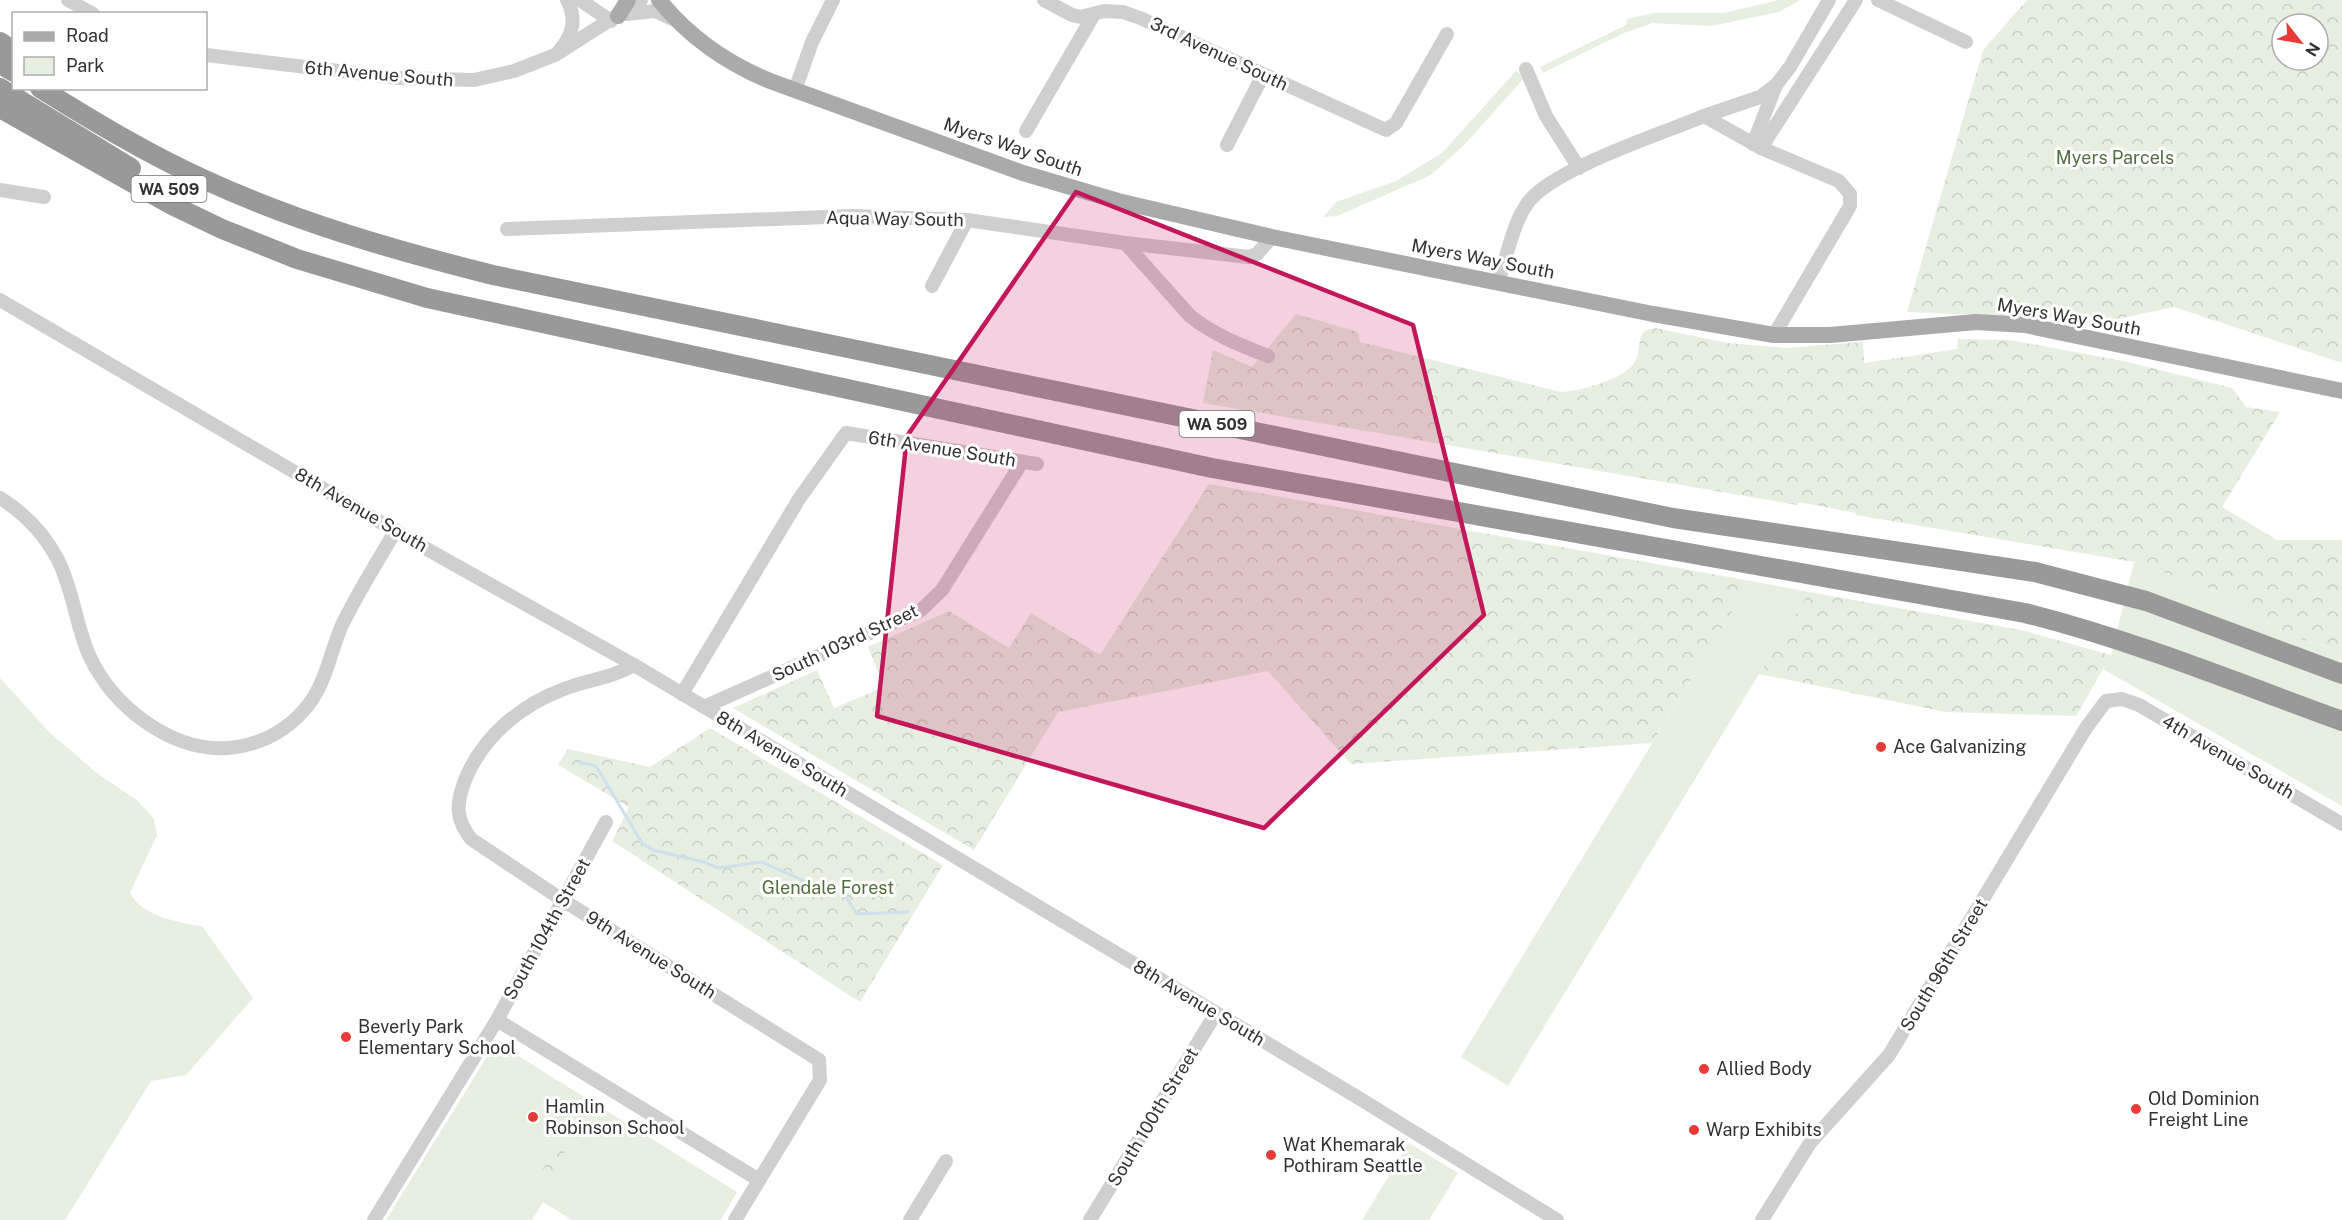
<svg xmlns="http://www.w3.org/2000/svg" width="2342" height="1220" font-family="'Public Sans',sans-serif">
	<defs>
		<pattern id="forest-crowns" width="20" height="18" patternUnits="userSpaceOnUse" patternTransform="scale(1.5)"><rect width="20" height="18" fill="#e7efe1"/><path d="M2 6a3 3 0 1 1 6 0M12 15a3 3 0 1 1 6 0" fill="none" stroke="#c7cdc2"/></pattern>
	</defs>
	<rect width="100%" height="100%" fill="#fff"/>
	<g fill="#e7efe1">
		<polygon points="1779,0 1800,0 1779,12 1711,26 1652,23 1624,33 1543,73 1540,67 1626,25 1627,19 1653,13 1724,13"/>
		<polygon points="1516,71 1525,77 1466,143 1431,175 1337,216 1323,217 1336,202 1396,181 1442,153"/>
		<polygon points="2134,562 2233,597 2284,634 2342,652 2342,806 2103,669 2111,655"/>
		<polygon points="1751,581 1809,592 1508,1086 1461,1057"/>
		<path d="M0,678L49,732L98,774L137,800L154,819L157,835L130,893C142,916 179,923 202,926L253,998L186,1075L151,1081L65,1220H0Z"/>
		<polygon points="496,1042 737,1192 721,1220 572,1220 543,1202 532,1220 386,1220"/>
		<polygon points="1409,1143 1458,1173 1429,1220 1362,1220"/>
	</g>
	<g fill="url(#forest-crowns)" fill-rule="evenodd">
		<path d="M2027,0H2342V363L2174,307L2112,320L1907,312L1983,50ZM2282,24H2318V60H2282Z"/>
		<path d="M1296,314L1358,332L1360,342L1561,392C1581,391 1629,379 1637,358C1640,348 1638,340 1644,331L1655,328L1728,343L1785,348L1863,342L1864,363L1957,349L1958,339L2010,340L2128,362L2232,388L2246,407L2280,412L2222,507L2277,540H2342V652L2284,634L2233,597L2134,562L1856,515V513L1799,502L1797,505L1203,403L1213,350L1252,367Z"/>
		<polygon points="1209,484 1751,581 1652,743 1351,764 1268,671 1058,712 974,850 733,708 817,670 834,708 884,687 868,647 949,611 1009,648 1031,613 1100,655"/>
		<polygon points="1809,592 2021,630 2111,655 2076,716 1946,712 1759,674"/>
		<polygon points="710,728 943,865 860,1002 612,841 629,807 558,765 568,749 650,767"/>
		<polygon points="576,1101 590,1109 552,1175 543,1169 565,1131 560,1129"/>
	</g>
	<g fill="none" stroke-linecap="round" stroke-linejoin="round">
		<polyline stroke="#cedfee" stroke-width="3" points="579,762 596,766 642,843 653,850 704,862 718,868 762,862 807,882 830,885 843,892 857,914 908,912"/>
		<g stroke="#cfcfcf" stroke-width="14">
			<polyline points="68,0 93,14"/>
			<polyline points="580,0 611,21"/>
			<polyline points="1044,0 1072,15 1081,17 1104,11 1123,12 1140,18 1386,130 1396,123 1447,34"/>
			<polyline points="1878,0 1966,42"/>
			<polyline points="626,14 655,11 673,19"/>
			<path d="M560,50C573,34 577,19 567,0"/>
			<polyline points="206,55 397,78 474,80 514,71 555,55 641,0"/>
			<polyline points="1526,69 1546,116 1579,168"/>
			<polyline points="795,90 812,42 833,0"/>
			<polyline points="1704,116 1760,97 1776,85"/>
			<polyline points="1026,131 1093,16"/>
			<polyline points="1753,144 1776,85 1790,67 1829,0"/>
			<polyline points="1227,145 1263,75"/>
			<polyline points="1761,148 1856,0"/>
			<polyline points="0,190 44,197"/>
			<polyline points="507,229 852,216 967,220 1125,243 1249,257 1257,254 1272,237"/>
			<path d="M1125,243L1190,316C1214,335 1240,345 1268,356"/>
			<path d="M1498,282C1507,258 1512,225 1527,204C1549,170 1664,133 1704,116L1761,148L1839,181L1850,194V206L1774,335"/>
			<polyline points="932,286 967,220"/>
			<polyline points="0,300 416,543 634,665 1357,1097 1557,1220"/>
			<path d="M0,498C24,513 45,535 58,560C73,590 76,625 89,655C112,706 171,752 228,748C262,745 288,731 309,704C327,680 330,652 342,625C358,592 377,562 396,530"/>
			<path d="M634,665C610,679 589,679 564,689C521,705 483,736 465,780C456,804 455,818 471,839L564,901L819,1060L820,1080L735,1220"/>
			<polyline points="682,694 799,499 846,433 1037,464"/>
			<polyline points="704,707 921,610 942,590 1022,462"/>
			<polyline points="497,1020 759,1180"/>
			<polyline points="374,1220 497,1020 606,822"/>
			<polyline points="910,1220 946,1161"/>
			<polyline points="1090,1220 1216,1013"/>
			<polyline points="1762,1220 1810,1143 1889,1055 2086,728 2106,701 2122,699 2139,705 2342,824"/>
		</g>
		<g stroke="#aaa" stroke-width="16">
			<path d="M659,0C689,37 726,63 770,81L1023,173L1118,201L1272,237L1653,314L1774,335H1830L1976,322L2025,325L2342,391"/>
			<polyline points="618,16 628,0"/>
		</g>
		<g stroke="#999" stroke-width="20">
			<polyline points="0,42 14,52"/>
			<polyline points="0,64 14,72"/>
			<polyline points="0,88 131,168"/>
			<path d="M40,88C93,121 146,153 203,179C296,222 393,250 493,275L1673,518L2035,572L2146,601L2342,674"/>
			<path d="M0,108L172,205L222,229L297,259L427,298L1212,468L2025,613C2133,640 2237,683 2342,721"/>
		</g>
	</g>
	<path fill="#c2185b" fill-opacity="0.2" stroke="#c2185b" stroke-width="4.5" stroke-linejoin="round" d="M1076,192L1413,325L1484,615L1264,828L877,716L907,436Z"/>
	<g fill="#e63b38" stroke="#fff" stroke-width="2">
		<circle cx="1881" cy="747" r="6"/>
		<circle cx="346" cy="1037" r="6"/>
		<circle cx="1704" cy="1069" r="6"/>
		<circle cx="2136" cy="1109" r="6"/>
		<circle cx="533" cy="1117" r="6"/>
		<circle cx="1694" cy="1130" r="6"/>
		<circle cx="1271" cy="1155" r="6"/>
	</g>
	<g text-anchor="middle" stroke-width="6" stroke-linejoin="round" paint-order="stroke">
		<g fill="#fff" stroke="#707070" stroke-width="1.5">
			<rect x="131.5" y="176" width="75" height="26" rx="4.5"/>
			<rect x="1179.5" y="411" width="75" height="26" rx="4.5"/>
		</g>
		<g font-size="16" font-weight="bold" fill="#323232">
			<text x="169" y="195">WA 509</text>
			<text x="1217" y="430">WA 509</text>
		</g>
		<g font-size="18" fill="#323232" stroke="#fff">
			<text transform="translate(1219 54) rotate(25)" y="6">3rd Avenue South</text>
			<text transform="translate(379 74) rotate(5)" y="6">6th Avenue South</text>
			<text transform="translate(1013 147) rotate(19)" y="6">Myers Way South</text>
			<text transform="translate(895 219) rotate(1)" y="6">Aqua Way South</text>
			<text transform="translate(1483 259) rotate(11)" y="6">Myers Way South</text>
			<text transform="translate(2069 317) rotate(10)" y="6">Myers Way South</text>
			<text transform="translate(942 449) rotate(9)" y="6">6th Avenue South</text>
			<text transform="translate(361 510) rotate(30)" y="6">8th Avenue South</text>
			<text transform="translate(845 643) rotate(-25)" y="6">South 103rd Street</text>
			<text transform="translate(782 754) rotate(31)" y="6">8th Avenue South</text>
			<text transform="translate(2228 757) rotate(30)" y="6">4th Avenue South</text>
			<text transform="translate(547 929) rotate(-61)" y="6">South 104th Street</text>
			<text transform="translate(651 955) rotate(32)" y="6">9th Avenue South</text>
			<text transform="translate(1944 965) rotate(-59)" y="6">South 96th Street</text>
			<text transform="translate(1199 1003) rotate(31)" y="6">8th Avenue South</text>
			<text transform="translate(1153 1117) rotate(-59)" y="6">South 100th Street</text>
		</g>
		<g font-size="18" fill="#516f3e" stroke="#fff">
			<text x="2115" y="164">Myers Parcels</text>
			<text x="828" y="894">Glendale Forest</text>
		</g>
		<g font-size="18" fill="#323232" stroke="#fff" text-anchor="start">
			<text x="1893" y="753">Ace Galvanizing</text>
			<text x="358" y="1033">Beverly Park<tspan x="358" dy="21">Elementary School</tspan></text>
			<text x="1716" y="1075">Allied Body</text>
			<text x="2148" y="1105">Old Dominion<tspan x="2148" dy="21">Freight Line</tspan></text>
			<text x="545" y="1113">Hamlin<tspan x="545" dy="21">Robinson School</tspan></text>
			<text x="1706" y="1136">Warp Exhibits</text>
			<text x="1283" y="1151">Wat Khemarak<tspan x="1283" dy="21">Pothiram Seattle</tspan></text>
		</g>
	</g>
	<rect x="12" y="12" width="195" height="78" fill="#ffffff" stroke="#adadad" stroke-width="1.5"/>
	<rect x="24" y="32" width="30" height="9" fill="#aaaaaa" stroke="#adadad" stroke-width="1.5"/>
	<text x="66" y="42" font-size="18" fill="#323232">Road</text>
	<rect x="24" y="57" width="30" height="18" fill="#e7efe1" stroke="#adadad" stroke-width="1.5"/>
	<text x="66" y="72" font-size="18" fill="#323232">Park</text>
	<g transform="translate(2300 42) rotate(121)"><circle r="28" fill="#ffffff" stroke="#adadad" stroke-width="1.5"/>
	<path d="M0-4.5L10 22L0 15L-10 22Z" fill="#e63b38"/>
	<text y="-9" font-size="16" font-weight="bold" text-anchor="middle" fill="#323232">N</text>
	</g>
</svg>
